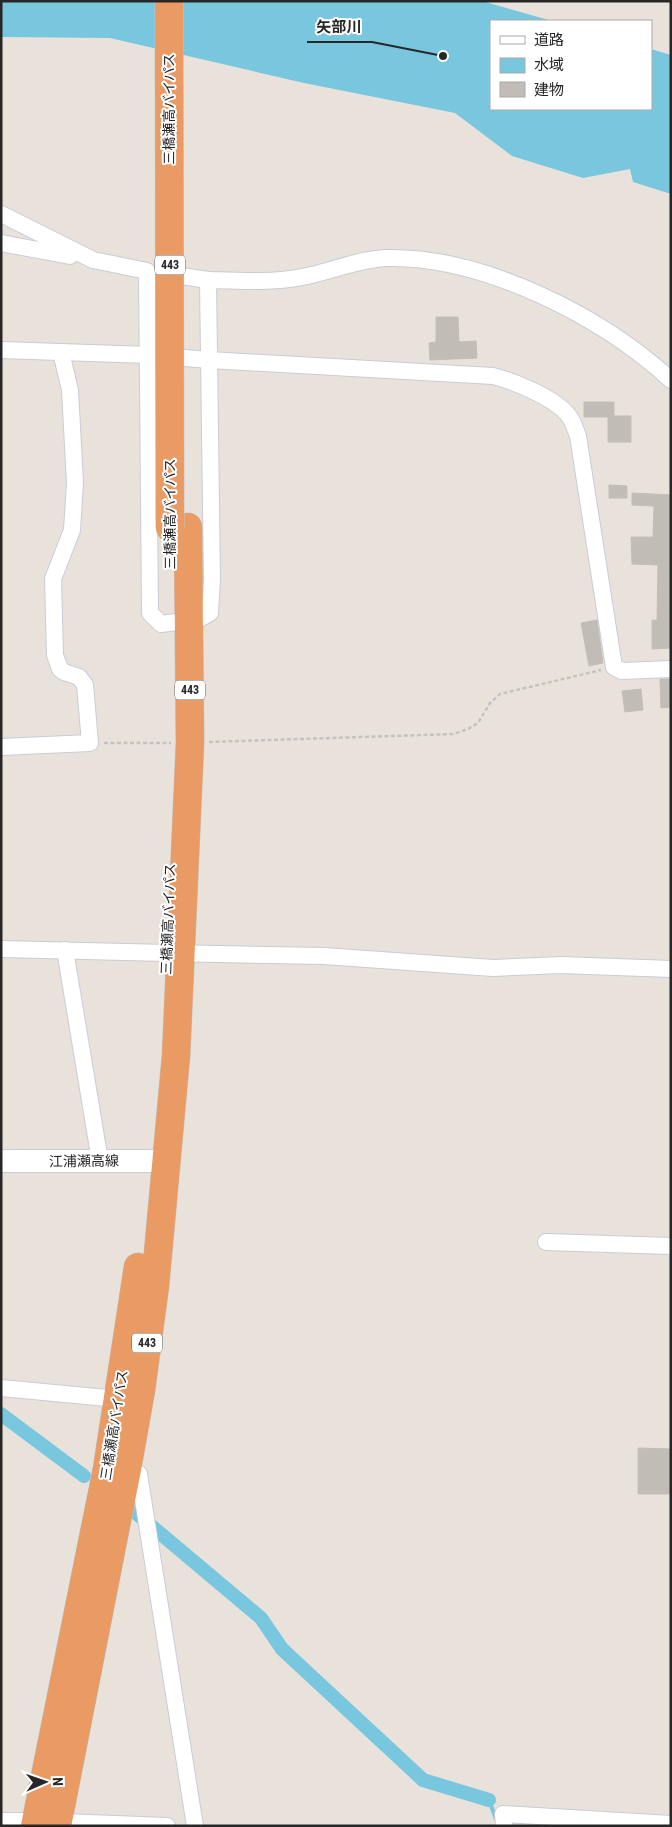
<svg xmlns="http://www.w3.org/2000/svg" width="672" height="1827" font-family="'Roboto Condensed','Noto Sans JP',sans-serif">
	<rect width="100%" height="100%" fill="#e8e2db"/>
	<polygon fill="#79c6df" points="1,1 482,1 552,21 491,21 491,109 651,109 651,49 671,55 671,194 633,182 630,169 583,178 512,156 455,113 304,83 110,38 1,37"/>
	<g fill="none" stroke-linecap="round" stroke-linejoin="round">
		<polyline stroke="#79c6df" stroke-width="4" points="489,1800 496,1819"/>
		<g stroke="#79c6df" stroke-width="14">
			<polyline points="1,1414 84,1476"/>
			<polyline points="136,1513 261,1618 282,1649 423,1780 489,1800"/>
		</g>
	</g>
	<g fill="#c1bcb6" stroke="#c3beb5">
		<polygon points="436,317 458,317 459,342 476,341 477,358 430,360 429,343 436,342"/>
		<polygon points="584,402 614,402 614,416 631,416 631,442 608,442 608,417 584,417"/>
		<polygon points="609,485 627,486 627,498 609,498"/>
		<polygon points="632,493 671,495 671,648 652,649 652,620 657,620 658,565 632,564 631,537 653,537 654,506 632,505"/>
		<polygon points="597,620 603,663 589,666 581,623"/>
		<polygon points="660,679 671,679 671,707 661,708"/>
		<polygon points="641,689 643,710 625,712 622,691"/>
		<polygon points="638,1448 671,1449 671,1494 638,1494"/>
	</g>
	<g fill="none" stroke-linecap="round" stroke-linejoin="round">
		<defs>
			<g id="street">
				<path d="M1,214L93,260L147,271L150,613L161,624L199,619L210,613L212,579L208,280C239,281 271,283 302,277C330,272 358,259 387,258C483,256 601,316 671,380"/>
				<polyline points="1,243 70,256"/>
				<polyline points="162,273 208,280"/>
				<path d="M1,350L149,355L209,360L493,376C513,381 555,398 568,415C573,420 575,429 578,436L614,667L622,671L671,669"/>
				<polyline points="1,747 90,743 85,685 79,677 64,672 60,669 55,655 53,579 72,530 75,483 70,390 61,352"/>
				<polyline points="1,949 167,953 324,956 493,968 561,965 671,969"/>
				<polyline points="65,950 100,1161"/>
				<polyline points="546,1242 671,1246"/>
				<polyline points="1,1388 118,1399 126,1401"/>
				<polyline points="127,1469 139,1474 195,1826"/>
				<polyline points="1,1821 36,1821 167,1826"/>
				<polyline points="504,1826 503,1814 671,1824"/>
			</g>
			<polyline id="secondary" points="1,1161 166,1161"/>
			<g id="highway">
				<polyline points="35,1826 107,1469 138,1267"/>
				<polyline points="57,1826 127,1469 141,1390 155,1286 176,1056 190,743 188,527"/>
			</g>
		</defs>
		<use href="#street" stroke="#c9ccd8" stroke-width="18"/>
		<use href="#secondary" stroke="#c9ccd8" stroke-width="24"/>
		<use href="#highway" stroke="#c3c3c3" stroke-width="29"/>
		<g stroke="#c3c3c3" stroke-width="2.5" stroke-dasharray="4 2.5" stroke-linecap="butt">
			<polyline points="209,742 453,734 468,729 478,723 490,703 500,694 601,670"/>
			<polyline points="104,743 171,743"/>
		</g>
		<use href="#street" stroke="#fff" stroke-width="16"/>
		<use href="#secondary" stroke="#fff" stroke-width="22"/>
		<use href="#highway" stroke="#ea9b64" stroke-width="28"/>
		<defs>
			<polyline id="highway-bridge" points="169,1 170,528"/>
		</defs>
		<use href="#highway-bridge" stroke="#c3c3c3" stroke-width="29" stroke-linecap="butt"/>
		<use href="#highway-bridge" stroke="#ea9b64" stroke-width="28"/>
	</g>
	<g text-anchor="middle" stroke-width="4" stroke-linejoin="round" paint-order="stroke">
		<g fill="#fff" stroke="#686868" stroke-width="1">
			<rect x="155" y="255.5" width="30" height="19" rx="4"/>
			<rect x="175" y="680.5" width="30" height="19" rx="4"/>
			<rect x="132" y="1333.5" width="30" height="19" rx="4"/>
		</g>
		<g font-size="12" font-weight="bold" fill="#272727">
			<text x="170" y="269">443</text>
			<text x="190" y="694">443</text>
			<text x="147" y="1347">443</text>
		</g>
		<g font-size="14" fill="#272727" stroke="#fff">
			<text transform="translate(169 109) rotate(-90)" y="5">三橋瀬高バイパス</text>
			<text transform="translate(170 514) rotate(-90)" y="5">三橋瀬高バイパス</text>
			<text transform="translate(168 919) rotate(-88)" y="5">三橋瀬高バイパス</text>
			<text transform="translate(84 1161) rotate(-1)" y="5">江浦瀬高線</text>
			<text transform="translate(114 1425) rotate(-81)" y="5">三橋瀬高バイパス</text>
		</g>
	</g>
	<path fill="none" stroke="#272727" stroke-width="2" d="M443 56L372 42H307"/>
	<circle fill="#272727" stroke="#fff" stroke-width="2" cx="443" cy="56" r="5"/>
	<g font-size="15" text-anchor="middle" font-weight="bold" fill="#272727" stroke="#fff" stroke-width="4" stroke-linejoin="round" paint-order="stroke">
		<text x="339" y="32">矢部川</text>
	</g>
	<rect width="672" height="1827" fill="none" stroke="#272727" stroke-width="5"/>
	<rect x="490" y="20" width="162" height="90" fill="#ffffff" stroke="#a9a9a9"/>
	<rect x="500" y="36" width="25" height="8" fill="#ffffff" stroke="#a9a9a9"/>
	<text x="534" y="45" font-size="15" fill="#272727">道路</text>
	<rect x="500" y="58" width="25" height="15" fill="#79c6df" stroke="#a9a9a9"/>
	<text x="534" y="70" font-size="15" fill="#272727">水域</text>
	<rect x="500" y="82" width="25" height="15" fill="#c1bcb6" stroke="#a9a9a9"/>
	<text x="534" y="95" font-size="15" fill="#272727">建物</text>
	<g transform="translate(45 1782) rotate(88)" stroke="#ffffff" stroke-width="4" paint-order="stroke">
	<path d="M0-4L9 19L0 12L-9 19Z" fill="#272727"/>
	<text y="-8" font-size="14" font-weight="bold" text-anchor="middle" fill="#272727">N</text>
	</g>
</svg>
